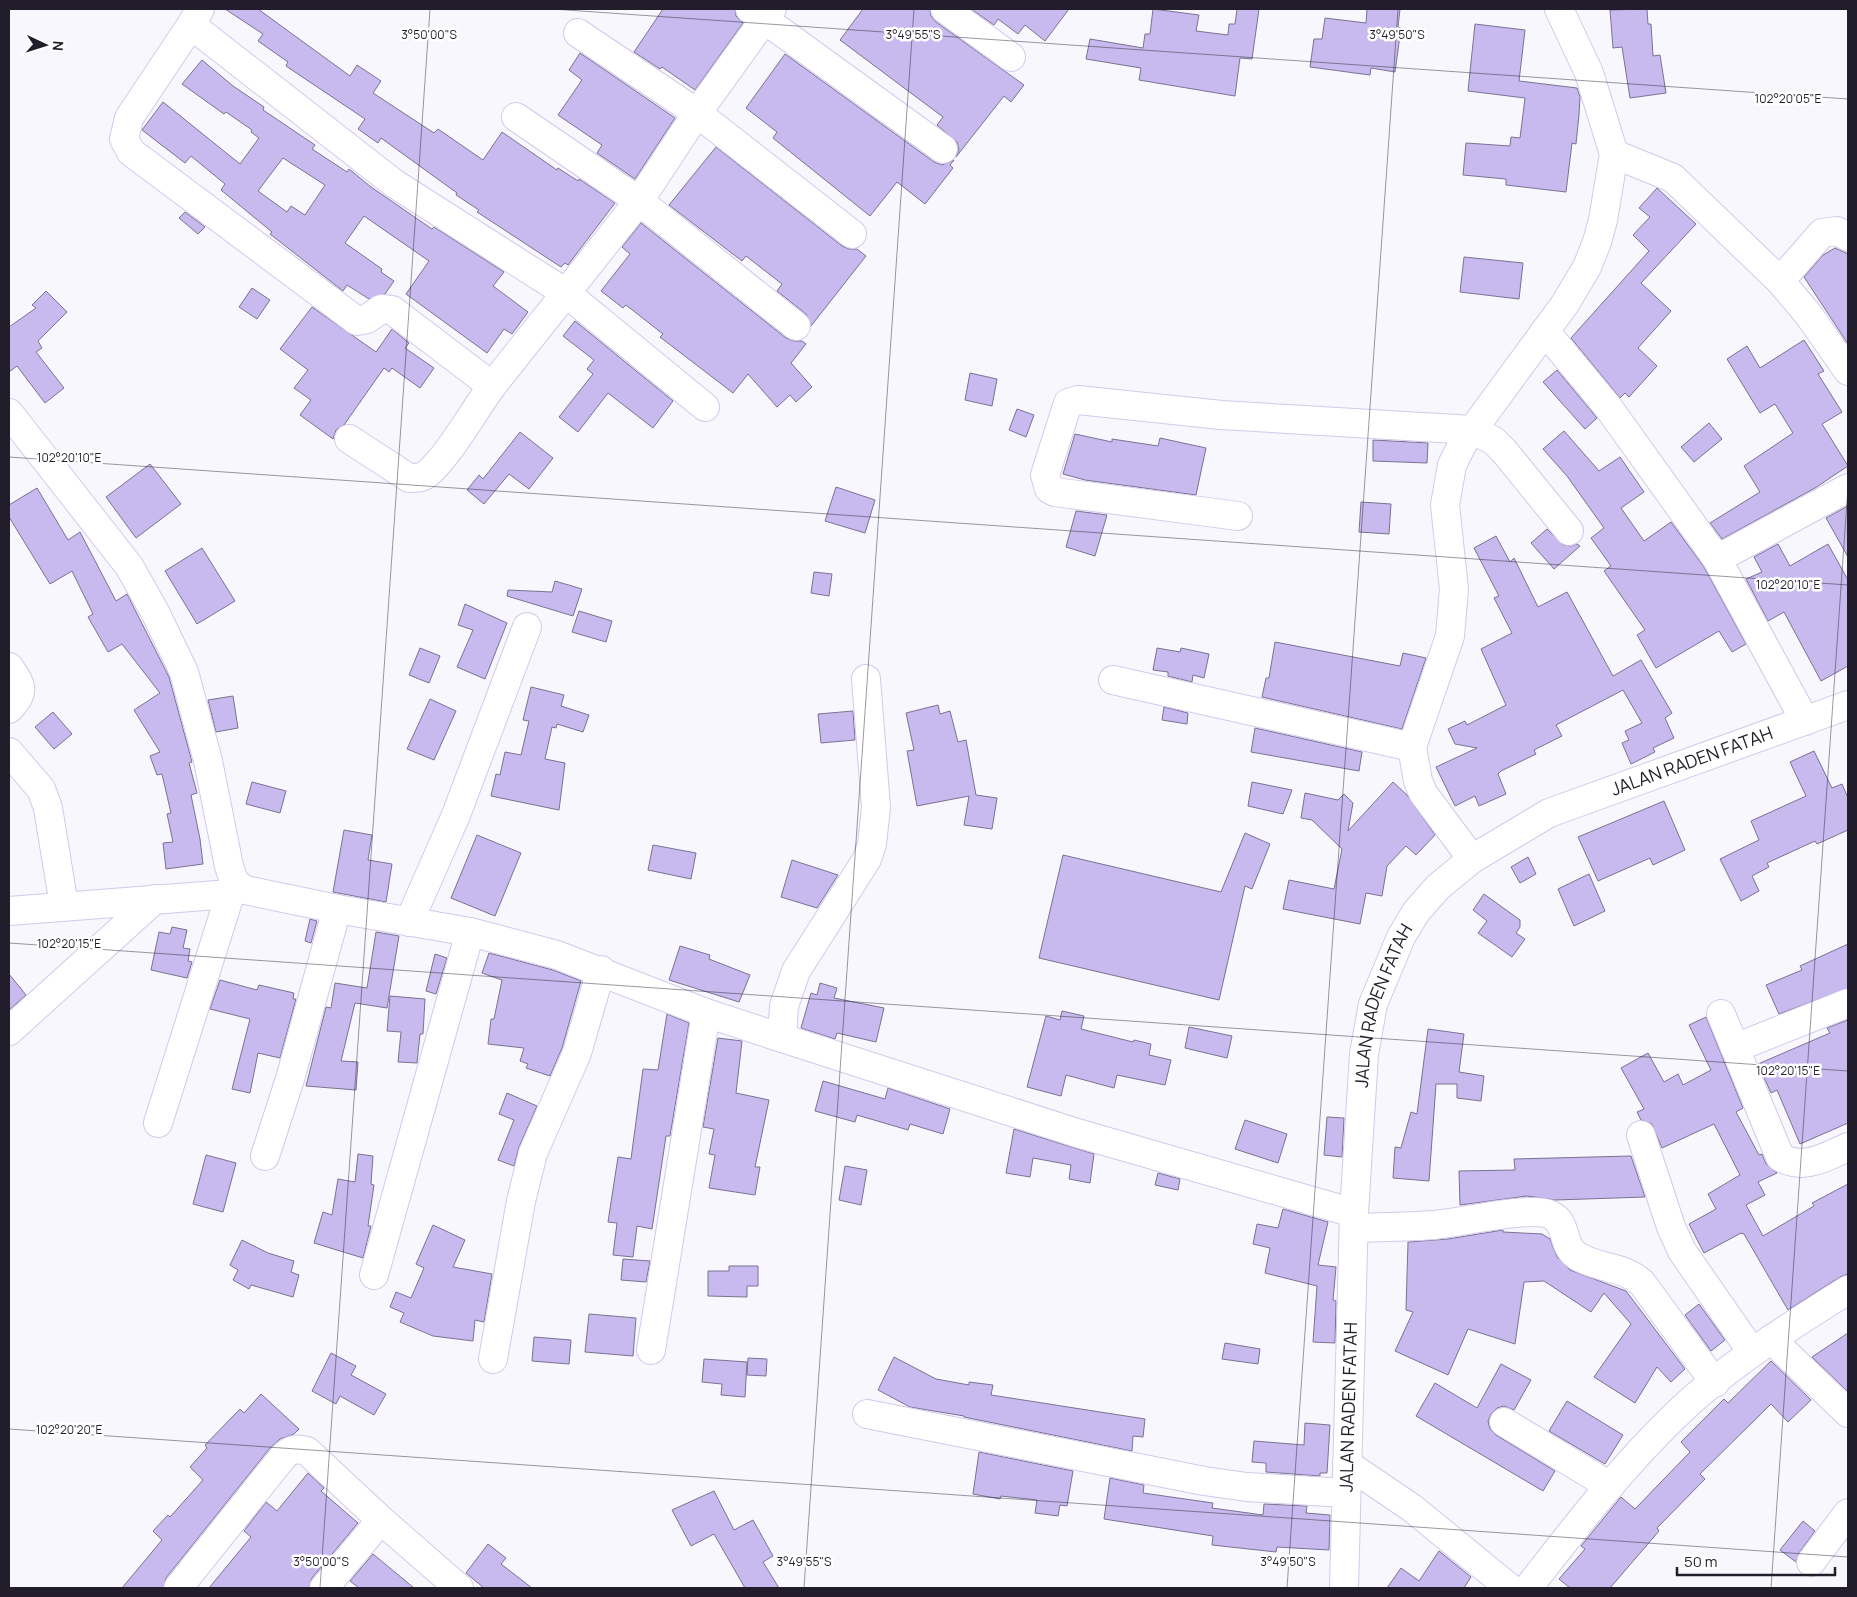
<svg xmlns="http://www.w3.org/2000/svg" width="1857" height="1597" font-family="Manrope,sans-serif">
	<rect width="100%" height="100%" fill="#f8f7fe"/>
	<g fill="#c8baee" stroke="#7a7292" fill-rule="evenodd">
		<polygon points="225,9 258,9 350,76 357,65 381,81 373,93 434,133 438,129 483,160 502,132 557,170 558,168 578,181 579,179 615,203 568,265 565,263 561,267 477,212 479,210 456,195 457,193 381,138 378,143 358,129 365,119 286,66 288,62 258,41 263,34"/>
		<polygon points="663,9 735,9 736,16 743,23 695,90 662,67 660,69 634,52"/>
		<polygon points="863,9 930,9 931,16 936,22 1024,85 1011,102 1004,96 956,157 959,150 957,142 937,125 943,117 840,40"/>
		<polygon points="971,9 1069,9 1045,41 1025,25 1018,34 998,19 994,25"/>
		<polygon points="1153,9 1199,15 1196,31 1228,35 1229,24 1235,24 1237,9 1259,9 1252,59 1240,58 1235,96 1139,80 1141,68 1086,59 1090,39 1143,48 1145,34 1150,34"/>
		<polygon points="1367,9 1400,9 1398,27 1401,28 1395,72 1371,68 1370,75 1310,67 1314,39 1322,39 1325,18 1366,23"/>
		<polygon points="1647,9 1648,24 1651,24 1653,56 1660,55 1666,93 1630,98 1622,47 1613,48 1610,10"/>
		<polygon points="1475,24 1525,30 1519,81 1577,88 1580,97 1579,115 1576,144 1572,143 1566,192 1506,185 1506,179 1463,175 1466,143 1510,146 1511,137 1520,138 1525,98 1468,91"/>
		<polygon points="580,53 675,118 635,179 597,153 602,145 558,115 582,80 569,70"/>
		<polygon points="785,54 934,162 942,165 954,160 950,165 953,168 925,204 897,182 870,216 773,138 777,132 746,108"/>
		<path d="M202,60L233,86L264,107L263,110L315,145L312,149L347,172L349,169L371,187L432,229L434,227L504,272L493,286L528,312L512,334L504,329L487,353L406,294L429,261L364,216L345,243L382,269L381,272L394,281L385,294L369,299L347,285L343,291L270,234L272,232L221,190L225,184L191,156L185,163L142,130L163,102L240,164L259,138L251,132L252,130L226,112L224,114L182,84ZM283,158L325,185L305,215L291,206L287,212L258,191Z"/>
		<polygon points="716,147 842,246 849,249 857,249 866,256 811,326 806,314 777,291 782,284 746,256 742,261 669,205"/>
		<polygon points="1657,188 1696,224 1641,283 1671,311 1638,348 1657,366 1629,397 1625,393 1620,398 1571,338 1649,251 1633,235 1650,217 1639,208"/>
		<polygon points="185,212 205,227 198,234 179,218"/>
		<polygon points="641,223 786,338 794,341 802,341 806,344 791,363 812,387 796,402 790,395 777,407 748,374 733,393 660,337 663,334 626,305 623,308 601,291 630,254 622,247"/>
		<polygon points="1835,248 1848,254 1848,344 1804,277 1823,255"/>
		<polygon points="1464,257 1523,263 1519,299 1460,292"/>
		<polygon points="252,288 270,300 257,319 239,307"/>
		<polygon points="46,291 67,312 38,341 42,348 36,352 64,388 45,403 17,366 9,372 9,327 36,308 32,305"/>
		<polygon points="312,307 376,352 392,329 409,343 405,348 434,368 420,388 392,368 389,372 384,368 344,425 336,430 333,439 300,415 311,400 294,388 308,370 280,349"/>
		<polygon points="575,321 673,401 653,428 608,393 578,432 559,417 593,374 587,369 594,360 563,336"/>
		<polygon points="1804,340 1824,371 1818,374 1842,412 1822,424 1848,466 1815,488 1722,539 1710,523 1760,492 1744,466 1793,433 1775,404 1760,413 1727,359 1747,346 1760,368"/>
		<polygon points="1557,370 1597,418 1585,429 1543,382"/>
		<polygon points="970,373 997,379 992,406 965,400"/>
		<polygon points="1017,409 1034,415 1026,437 1009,430"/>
		<polygon points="1709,423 1722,439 1694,462 1681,447"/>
		<polygon points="1564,431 1599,471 1620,457 1644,492 1621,508 1644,541 1671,522 1704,567 1746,644 1732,652 1719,631 1656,668 1637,635 1645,630 1604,571 1611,566 1591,538 1604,528 1567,476 1543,449"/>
		<polygon points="520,432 553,458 529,489 509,474 484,504 467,490 479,475 483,479"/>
		<polygon points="1075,434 1112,442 1112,439 1158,446 1160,438 1206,448 1196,495 1085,480 1063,474"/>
		<polygon points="1373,440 1428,443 1427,463 1373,461"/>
		<polygon points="150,464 181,504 136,538 106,497"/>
		<polygon points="836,487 875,500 865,533 825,521"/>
		<polygon points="37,488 68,540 80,532 116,601 127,594 169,677 192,762 189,763 197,793 191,795 200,839 203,864 166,869 163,843 173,842 167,814 171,813 162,774 157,775 150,756 160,752 134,710 160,693 122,644 108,652 88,617 93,614 72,571 50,584 9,517 9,505"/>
		<polygon points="1361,502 1391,504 1389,534 1359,532"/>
		<polygon points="1848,506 1848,557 1826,518"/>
		<polygon points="1076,511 1107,515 1095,556 1066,547"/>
		<polygon points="1547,529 1563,545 1571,546 1577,544 1580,546 1554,569 1531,543"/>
		<polygon points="1496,536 1510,562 1514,558 1538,607 1567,592 1613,676 1641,660 1672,713 1665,718 1674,738 1653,748 1655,752 1631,764 1622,743 1629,740 1625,731 1642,723 1623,690 1556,725 1562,736 1534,750 1536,754 1501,771 1498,774 1506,794 1479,806 1475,796 1455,806 1436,767 1477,748 1455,744 1448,729 1465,721 1467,725 1506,705 1481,649 1512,633 1494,598 1499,596 1474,548"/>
		<polygon points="1778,544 1790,566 1828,544 1848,580 1848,666 1821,681 1784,612 1768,621 1746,579 1762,572 1754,557"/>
		<polygon points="202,548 235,601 197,624 165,571"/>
		<polygon points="814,572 832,574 829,596 811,593"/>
		<polygon points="555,581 582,589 573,616 507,596 508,590 552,592"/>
		<polygon points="465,604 507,623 485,679 457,667 473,630 458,625"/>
		<polygon points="579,611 612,621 606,642 572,632"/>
		<polygon points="1275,642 1400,666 1403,653 1426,658 1402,729 1262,697 1266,678 1269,678"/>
		<polygon points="420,648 440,656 429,683 409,675"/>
		<polygon points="1157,648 1180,652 1181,648 1209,654 1204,678 1193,675 1192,682 1168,676 1168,672 1153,670"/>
		<polygon points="531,687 564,695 561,706 589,715 583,732 557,724 556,728 552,727 545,759 565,763 559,810 491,796 496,774 500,775 505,752 521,755 529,721 523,720"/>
		<polygon points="233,696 238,728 216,732 208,700"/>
		<polygon points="430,699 456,711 434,760 407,749"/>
		<polygon points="938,705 940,714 950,711 958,742 966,740 976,795 997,798 992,829 964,825 969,796 917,806 907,751 914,750 906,713"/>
		<polygon points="1164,707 1188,713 1187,724 1162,720"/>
		<polygon points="853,711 855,740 821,743 818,714"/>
		<polygon points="53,712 72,734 54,749 35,727"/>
		<polygon points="1255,728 1362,752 1359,771 1251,752"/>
		<polygon points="1814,751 1832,788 1842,784 1848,798 1848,830 1817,844 1815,841 1767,863 1769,867 1752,876 1759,891 1741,901 1720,859 1759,840 1751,821 1806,796 1790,762"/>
		<polygon points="252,782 286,791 280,813 246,804"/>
		<polygon points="1252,782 1292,790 1283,814 1248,806"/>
		<polygon points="1393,782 1407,795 1435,835 1416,855 1406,846 1387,866 1382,896 1366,893 1360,924 1283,909 1289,880 1334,889 1342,849 1312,820 1301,818 1305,793 1338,800 1344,794 1353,803 1348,831"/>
		<polygon points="1664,801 1685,850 1653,865 1650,858 1598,881 1578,837"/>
		<polygon points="344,830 372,835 368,860 392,864 386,902 333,892"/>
		<polygon points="1245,833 1270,844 1252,889 1245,886 1219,1000 1039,958 1063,855 1221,892"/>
		<polygon points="477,835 521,853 495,916 451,898"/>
		<polygon points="653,845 696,853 691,879 648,870"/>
		<polygon points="1528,857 1536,874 1520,883 1511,867"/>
		<polygon points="792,860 838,875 817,908 781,897"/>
		<polygon points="1589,874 1605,911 1574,926 1558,889"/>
		<polygon points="1484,894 1520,920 1520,927 1516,933 1525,939 1512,957 1478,933 1487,921 1473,910"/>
		<polygon points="310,919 317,921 311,943 305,941"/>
		<polygon points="172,927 187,930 183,948 190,949 188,961 192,962 187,978 151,970 159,932 170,934"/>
		<polygon points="376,932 399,936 387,1008 355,1003 341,1061 358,1062 356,1090 306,1086 326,1007 331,1008 335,983 367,988"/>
		<polygon points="1848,944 1848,988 1779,1014 1766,985 1802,970 1800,966"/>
		<polygon points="680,946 710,955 709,959 750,975 739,1002 669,980"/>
		<polygon points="489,953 553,970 581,981 562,1048 550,1076 526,1068 528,1064 520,1061 524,1048 488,1044 491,1019 494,1019 502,980 482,973"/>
		<polygon points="435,954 447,958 436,994 426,991"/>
		<polygon points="9,974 26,995 9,1010"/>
		<polygon points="220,980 257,990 259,985 294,993 293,999 296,999 280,1058 258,1053 250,1093 232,1089 250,1019 210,1009"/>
		<polygon points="820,983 837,988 834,998 884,1008 876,1042 837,1033 835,1039 801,1028 811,993 817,995"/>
		<polygon points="390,996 425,999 423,1034 420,1034 417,1063 398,1062 401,1032 387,1031"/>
		<polygon points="1062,1011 1084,1016 1081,1029 1133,1042 1134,1040 1151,1044 1149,1055 1171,1060 1165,1085 1117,1075 1114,1088 1066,1075 1061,1096 1027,1087 1046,1016 1060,1020"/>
		<polygon points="667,1014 689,1023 670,1136 666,1136 652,1229 637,1226 633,1257 613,1255 617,1223 608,1222 618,1157 631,1159 643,1069 658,1070"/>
		<polygon points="1706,1017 1743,1108 1736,1112 1759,1155 1762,1154 1766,1164 1777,1173 1758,1182 1765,1195 1746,1205 1763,1236 1814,1206 1812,1203 1848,1184 1848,1274 1840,1277 1788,1310 1744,1234 1741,1233 1704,1253 1689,1224 1716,1209 1708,1194 1740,1175 1714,1124 1662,1148 1652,1124 1641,1120 1637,1112 1644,1109 1621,1068 1648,1053 1664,1082 1678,1074 1683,1085 1711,1070 1689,1025"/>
		<polygon points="1848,1020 1848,1123 1800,1144 1777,1090 1771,1093 1758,1064 1830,1033 1827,1028"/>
		<polygon points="1189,1027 1232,1036 1227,1058 1185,1048"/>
		<polygon points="1428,1029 1464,1034 1459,1072 1484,1076 1481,1101 1457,1098 1457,1084 1436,1084 1429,1181 1393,1178 1395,1147 1401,1148 1411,1112 1417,1114"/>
		<polygon points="718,1038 742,1041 736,1093 769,1100 755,1167 760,1167 755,1195 709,1188 715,1155 709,1154 714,1129 703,1127"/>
		<polygon points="823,1081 885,1099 888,1088 950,1109 943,1134 910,1124 908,1130 857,1115 855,1122 815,1111"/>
		<polygon points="507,1093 537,1106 519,1147 514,1166 498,1160 514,1120 499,1114"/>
		<polygon points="1327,1117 1344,1118 1342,1157 1324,1155"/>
		<polygon points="1245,1120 1287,1134 1278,1163 1235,1149"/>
		<polygon points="1014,1129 1094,1154 1090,1183 1069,1179 1071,1165 1033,1158 1030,1177 1006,1173"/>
		<polygon points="358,1154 373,1156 371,1184 374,1185 368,1226 371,1226 363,1258 314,1243 323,1212 332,1215 338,1179 355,1182"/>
		<polygon points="206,1155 236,1163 223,1212 193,1204"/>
		<polygon points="1631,1156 1645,1197 1555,1200 1527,1196 1460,1205 1459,1171 1515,1170 1514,1159"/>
		<polygon points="845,1166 867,1170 861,1205 839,1200"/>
		<polygon points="1158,1173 1180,1179 1178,1190 1155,1185"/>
		<polygon points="1283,1209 1328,1222 1318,1265 1336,1267 1333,1300 1336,1301 1335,1343 1313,1342 1317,1286 1265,1273 1270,1248 1253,1244 1257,1224 1278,1228"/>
		<polygon points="433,1225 465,1240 453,1267 492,1274 484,1322 475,1320 473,1341 433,1336 400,1322 404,1313 390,1307 396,1292 411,1298 424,1268 416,1264"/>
		<polygon points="1503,1230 1503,1232 1542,1234 1550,1239 1557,1257 1570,1270 1626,1291 1685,1369 1671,1382 1657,1367 1635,1403 1594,1377 1631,1324 1604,1293 1591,1312 1544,1281 1524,1282 1515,1344 1468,1329 1448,1375 1395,1351 1413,1312 1406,1310 1408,1242 1448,1239"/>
		<polygon points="242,1240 268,1253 294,1261 291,1272 299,1275 293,1297 251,1285 249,1289 233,1280 238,1270 230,1265"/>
		<polygon points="623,1259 650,1261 646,1282 621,1280"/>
		<polygon points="729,1266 758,1266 758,1286 747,1286 747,1297 708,1296 708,1271 729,1271"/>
		<polygon points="1699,1304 1725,1340 1711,1351 1685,1315"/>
		<polygon points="589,1314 636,1318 633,1356 585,1352"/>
		<polygon points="1848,1333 1848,1392 1812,1357"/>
		<polygon points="534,1337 571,1340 569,1364 532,1361"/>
		<polygon points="1225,1343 1260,1349 1258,1364 1222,1359"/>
		<polygon points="331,1353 356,1366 351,1375 386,1394 374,1415 340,1396 336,1404 312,1391"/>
		<polygon points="894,1357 936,1379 969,1385 969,1382 993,1385 991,1395 1145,1419 1143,1437 1133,1436 1132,1451 964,1417 964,1416 910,1407 878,1390"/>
		<polygon points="748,1358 767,1359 766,1376 747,1375"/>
		<polygon points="704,1359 747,1362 745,1397 721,1395 722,1384 702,1382"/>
		<polygon points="1771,1361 1811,1400 1788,1422 1771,1404 1700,1474 1705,1479 1657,1528 1659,1531 1610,1588 1570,1588 1559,1579 1585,1549 1581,1546 1621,1497 1635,1509 1690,1452 1681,1442 1724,1399 1728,1403"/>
		<polygon points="1501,1364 1531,1380 1514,1410 1504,1406 1497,1408 1491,1414 1488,1421 1490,1429 1496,1435 1555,1471 1543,1491 1416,1416 1435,1383 1477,1408"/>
		<polygon points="261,1394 299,1429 294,1434 280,1439 270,1448 166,1578 163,1588 122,1588 162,1540 153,1531 168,1515 170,1517 203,1480 190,1467 207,1448 205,1445 240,1409 244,1413"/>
		<polygon points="1567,1401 1623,1435 1605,1464 1549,1431"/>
		<polygon points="1305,1423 1330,1425 1327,1473 1320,1473 1320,1476 1266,1472 1266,1463 1252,1462 1254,1441 1304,1445"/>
		<polygon points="979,1452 1073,1471 1067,1506 1060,1505 1058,1516 1035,1513 1037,1500 1001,1496 1000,1499 973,1494"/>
		<polygon points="308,1473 324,1488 321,1491 358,1523 312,1578 309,1588 209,1588 251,1537 244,1531 266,1502 277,1511"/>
		<polygon points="1110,1478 1144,1485 1143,1493 1213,1503 1212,1508 1263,1515 1264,1504 1307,1506 1306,1513 1330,1515 1329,1550 1277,1547 1276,1552 1212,1545 1213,1536 1104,1519"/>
		<polygon points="714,1491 734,1530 753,1520 773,1556 763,1562 779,1588 745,1588 714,1534 691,1546 672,1510"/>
		<polygon points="1803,1521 1815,1531 1799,1553 1796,1562 1780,1550"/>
		<polygon points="488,1544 506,1558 501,1564 532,1588 484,1588 466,1573"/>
		<polygon points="1439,1551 1471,1577 1464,1588 1387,1588 1401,1568 1419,1581"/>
		<polygon points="373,1554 414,1588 359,1588 350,1581"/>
	</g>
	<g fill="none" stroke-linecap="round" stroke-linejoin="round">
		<defs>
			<g id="minor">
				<polyline points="200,9 191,25 129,118 124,139 131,152 357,321 367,319 381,309 392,310 492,386 639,201 697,113 772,9"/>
				<polyline points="750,9 943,149"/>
				<polyline points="945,9 1011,57"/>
				<polyline points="191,25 395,184 566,293 705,407"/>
				<polyline points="578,33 697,113 852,234"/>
				<polyline points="516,117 639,201 796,326"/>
				<polyline points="1614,154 1673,178 1780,281 1808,314 1848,371"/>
				<polyline points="1780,281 1822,233 1837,231 1848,237"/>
				<polyline points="1545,331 1608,407 1717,559 1805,721"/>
				<polyline points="9,413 129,566 155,612 184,672 208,761 229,866 234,882 245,890 337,909 470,932 557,955 706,1013 782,1038 1077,1133 1354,1213"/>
				<path d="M349,439L409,478C415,478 422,478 427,474C448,457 475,409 492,386"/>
				<polyline points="1238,516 1055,492 1049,489 1045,475 1068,403 1078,400 1221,415 1473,430 1494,441 1504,451 1569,531"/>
				<polyline points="1717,559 1848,488"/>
				<path d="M9,667C22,686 26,691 9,709"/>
				<polyline points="1113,680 1412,747"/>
				<polyline points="9,752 41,789 48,808 64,906"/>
				<polyline points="1472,859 1423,793 1418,781 1412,747 1450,636 1454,589 1445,505 1452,465 1463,443 1565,304 1587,267 1597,242 1603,220 1614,154 1589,73 1559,9"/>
				<polyline points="9,911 230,894"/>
				<polyline points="409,922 456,815 527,627"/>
				<path d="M1721,1014L1780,1157C1804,1171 1825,1157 1848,1147"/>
				<polyline points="9,1031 155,899"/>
				<polyline points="782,1038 784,1006 796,971 867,859 872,844 876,807 866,679"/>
				<polyline points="1735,1048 1848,1003"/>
				<polyline points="158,1123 234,882"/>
				<polyline points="1641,1135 1671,1227 1682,1251 1752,1352"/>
				<polyline points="265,1156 290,1079 337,909"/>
				<path d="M1354,1228C1380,1227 1407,1227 1434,1225C1460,1223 1531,1205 1551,1215C1569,1224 1561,1248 1579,1257C1600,1269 1624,1266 1642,1283L1715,1383"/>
				<polyline points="374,1275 470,932"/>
				<polyline points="1771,1339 1848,1413"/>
				<polyline points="651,1350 706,1013"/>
				<polyline points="493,1359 521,1201 533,1153 577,1053 601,970"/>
				<polyline points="867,1414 1204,1481 1247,1487 1346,1493"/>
				<polyline points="1504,1422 1610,1486"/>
				<polyline points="1347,1464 1412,1508 1510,1588"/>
				<polyline points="1811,1562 1848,1513"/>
				<path d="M178,1588L282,1458C290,1449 296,1448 307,1451L381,1520L459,1588"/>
				<polyline points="324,1588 381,1520"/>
				<path d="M1528,1588C1579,1522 1631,1455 1693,1399C1741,1357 1795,1323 1848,1290"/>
			</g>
			<g id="highway">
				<path id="s1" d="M1344,1588L1354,1213L1364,1054L1373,1004L1401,937L1416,912L1438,887L1472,859L1549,813L1848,705"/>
			</g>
		</defs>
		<use href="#minor" stroke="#d2c9ec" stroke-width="30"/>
		<use href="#highway" stroke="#d2c9ec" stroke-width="30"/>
		<use href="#minor" stroke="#fff" stroke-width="28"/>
		<use href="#highway" stroke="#fff" stroke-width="28"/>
	</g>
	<path fill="none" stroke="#211d2a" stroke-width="1" stroke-opacity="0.45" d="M552,9L1848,99M9,457L1848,585M9,943L1848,1071M9,1429L1848,1557M320,1588L430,9M804,1588L914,9M1287,1588L1398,9M1771,1588L1848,487"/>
	<g text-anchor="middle" stroke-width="5" stroke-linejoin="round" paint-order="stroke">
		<g font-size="18" fill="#211d2a" stroke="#fff">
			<text dy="6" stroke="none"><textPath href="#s1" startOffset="1006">JALAN RADEN FATAH</textPath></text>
			<text dy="6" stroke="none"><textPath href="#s1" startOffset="586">JALAN RADEN FATAH</textPath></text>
			<text dy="6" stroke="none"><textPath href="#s1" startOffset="181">JALAN RADEN FATAH</textPath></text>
		</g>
	</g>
	<g font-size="12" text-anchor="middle" fill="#211d2a" stroke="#fff" stroke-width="5" stroke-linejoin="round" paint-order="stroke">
		<text x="429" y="39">3°50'00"S</text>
		<text x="913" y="39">3°49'55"S</text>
		<text x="1397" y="39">3°49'50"S</text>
		<text x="1788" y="103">102°20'05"E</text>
		<text x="69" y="462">102°20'10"E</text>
		<text x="1788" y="589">102°20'10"E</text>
		<text x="69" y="948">102°20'15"E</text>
		<text x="1788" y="1075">102°20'15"E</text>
		<text x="69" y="1434">102°20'20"E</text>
		<text x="321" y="1566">3°50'00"S</text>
		<text x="804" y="1566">3°49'55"S</text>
		<text x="1288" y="1566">3°49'50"S</text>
	</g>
	<rect width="1857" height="1597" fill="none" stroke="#211d2a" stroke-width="20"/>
	<g transform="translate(45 45) rotate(94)" stroke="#ffffff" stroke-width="4" paint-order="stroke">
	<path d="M0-4L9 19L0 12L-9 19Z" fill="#211d2a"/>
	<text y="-8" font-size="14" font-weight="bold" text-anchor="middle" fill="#211d2a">N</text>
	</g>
	<path d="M1677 1567v8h158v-8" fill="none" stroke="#211d2a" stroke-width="2.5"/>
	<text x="1684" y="1567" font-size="15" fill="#211d2a" stroke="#ffffff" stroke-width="4" paint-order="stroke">50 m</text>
</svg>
